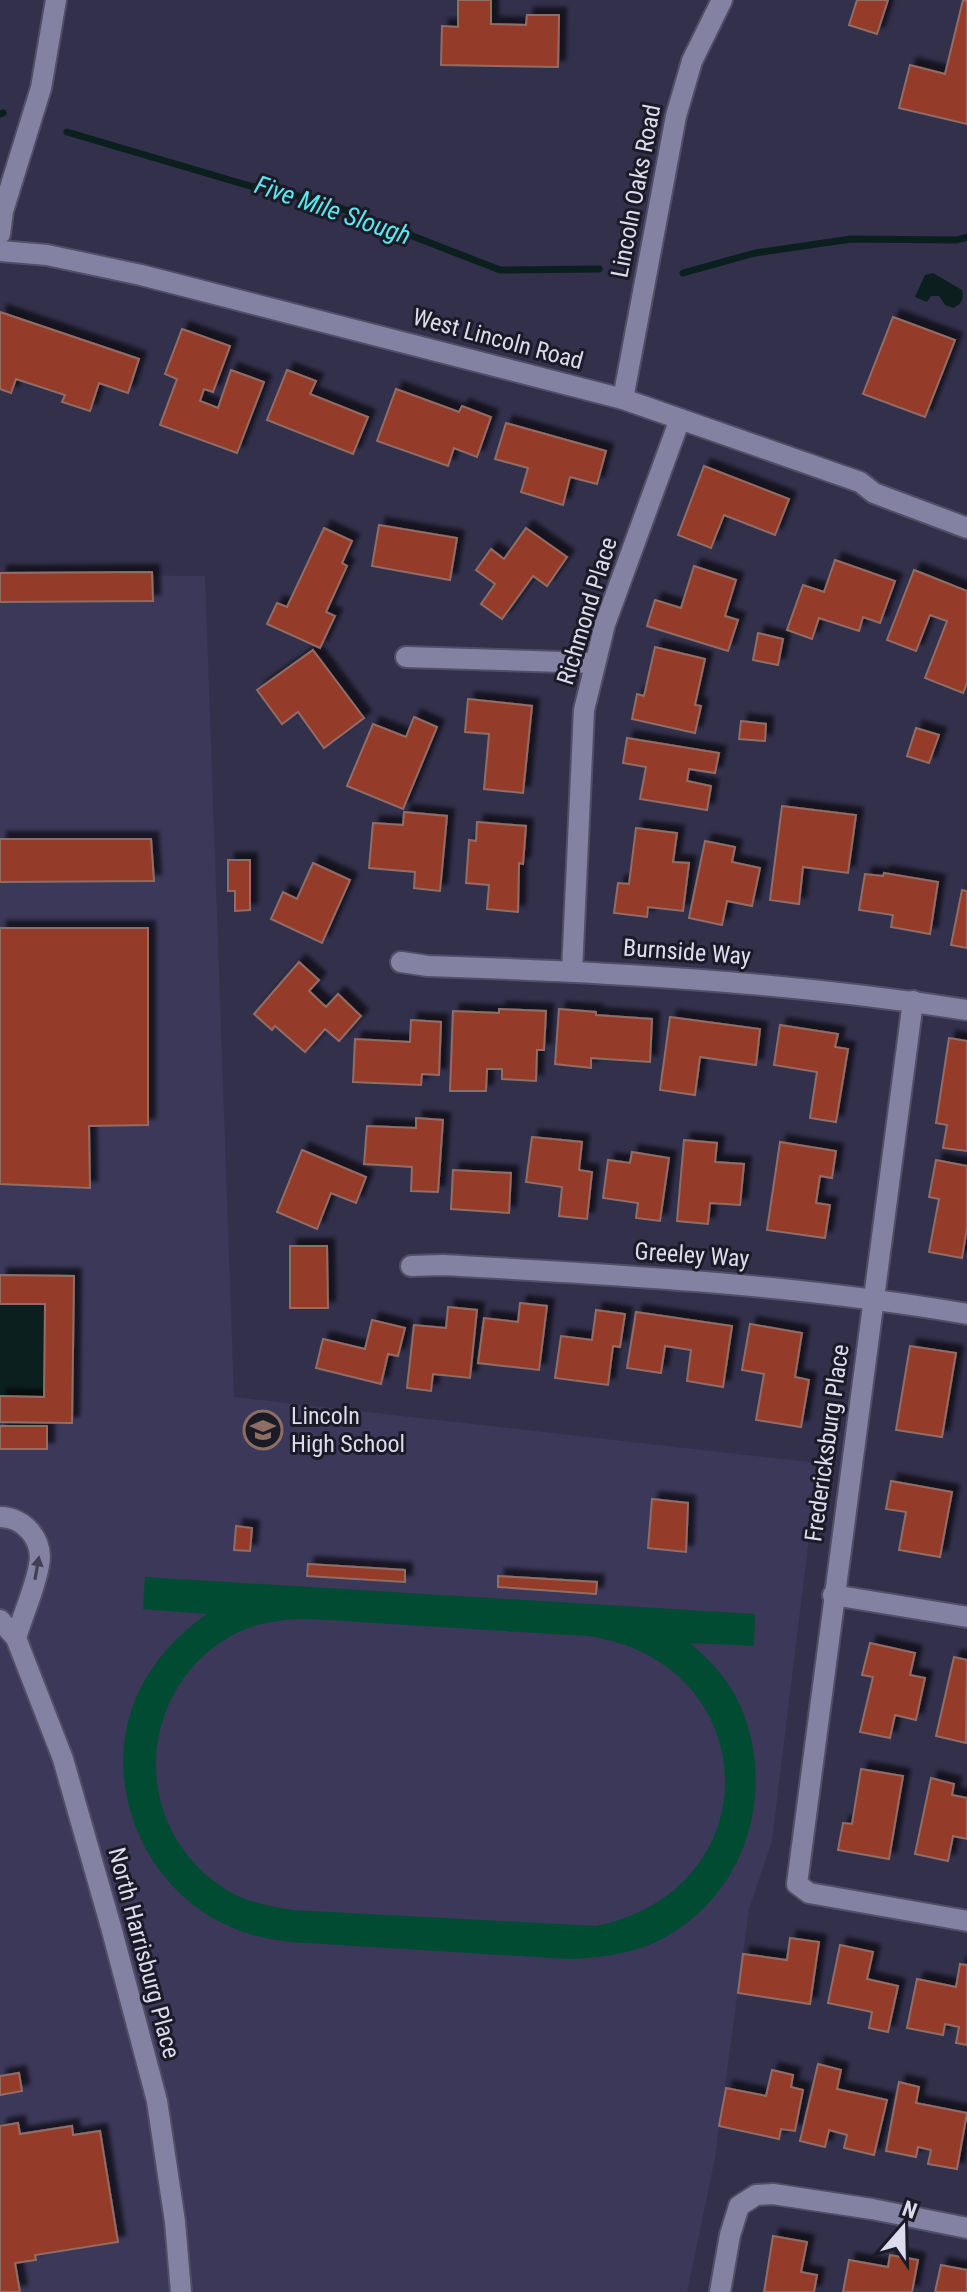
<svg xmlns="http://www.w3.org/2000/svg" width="967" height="2292" font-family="'Roboto Condensed',sans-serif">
	<defs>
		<filter id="shadow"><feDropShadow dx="7" dy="-7" stdDeviation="2" flood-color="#0009"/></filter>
	</defs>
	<rect width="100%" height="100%" fill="#33304c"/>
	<polygon fill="#3c385a" points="0,574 205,576 234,1397 818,1463 772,1841 749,1909 715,2158 687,2292 0,2292"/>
	<path fill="#014b33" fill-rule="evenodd" d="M145,1577L755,1614L754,1646L690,1643C710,1660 729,1680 740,1705C778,1791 746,1898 658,1941C630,1954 600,1958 569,1959L291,1942C270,1939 250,1936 231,1927C143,1890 97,1779 139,1691C155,1659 178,1634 207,1614L143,1609ZM310,1619L587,1636C766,1661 773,1890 596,1926L293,1910C276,1907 261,1905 245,1899C217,1888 193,1866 177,1840C128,1760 169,1649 261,1624C277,1620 293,1619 310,1619Z"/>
	<g fill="#0c1f1f">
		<path d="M933,273L962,290C964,299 962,304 953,308L945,305L939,296H931L927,302L915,297L925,275Z"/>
		<polygon points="0,1304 45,1304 44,1397 0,1396"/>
	</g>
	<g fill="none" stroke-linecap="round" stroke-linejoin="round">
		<g stroke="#0c1f1f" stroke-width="7">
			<polyline points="0,114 3,113"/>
			<polyline points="67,132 250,186 322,201 500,270 599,269"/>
			<polyline points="683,273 755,253 851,239 957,240 967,237"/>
		</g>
	</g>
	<g fill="#943b29" stroke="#926d65" stroke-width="2" filter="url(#shadow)">
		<polygon points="458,0 491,0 491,24 526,25 527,15 559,15 558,67 441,65 442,26 458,27"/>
		<polygon points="857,0 888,0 877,34 849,25"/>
		<polygon points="963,0 967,1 967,124 899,108 910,65 945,74"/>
		<polygon points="0,312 139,359 128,393 99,383 90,411 62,402 65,395 16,379 11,393 0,389"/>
		<polygon points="893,317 955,340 925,417 863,394"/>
		<polygon points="182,329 230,346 213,392 204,389 200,401 218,408 231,370 264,382 237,453 160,425 177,379 165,374"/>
		<polygon points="287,370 316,381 310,394 368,417 353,454 267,420"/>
		<polygon points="396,389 459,412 462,406 491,417 477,457 454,448 448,466 377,441"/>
		<polygon points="506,423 606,451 597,484 570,477 563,505 521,492 528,468 495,459"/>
		<polygon points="704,466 789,499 775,535 724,515 711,548 678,535"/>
		<polygon points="379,525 457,538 450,580 372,566"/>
		<polygon points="324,528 352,541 342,563 347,566 326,612 335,616 320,648 267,624 277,603 287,607"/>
		<polygon points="526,528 567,557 547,586 533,576 502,619 481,604 495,584 476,570 491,549 504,559"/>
		<polygon points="835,560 895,581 880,623 863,617 859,631 819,618 812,639 787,630 803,585 824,592"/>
		<polygon points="694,566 736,580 725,616 738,620 728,651 647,626 655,600 681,608"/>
		<polygon points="914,570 967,591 967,683 963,693 925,678 947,621 930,615 916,651 887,640"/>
		<polygon points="152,572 153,601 0,602 0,573"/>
		<polygon points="758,633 783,639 778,665 753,660"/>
		<polygon points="655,647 705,659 695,705 701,706 695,733 632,719 637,694 644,696"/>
		<polygon points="313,650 364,718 324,748 298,712 282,724 257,690"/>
		<polygon points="468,699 532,706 523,793 484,789 489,734 465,732"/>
		<polygon points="414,717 437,727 403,809 347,786 373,724 406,737"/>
		<polygon points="741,721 766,724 765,741 739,739"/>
		<polygon points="916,728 939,735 929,763 907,756"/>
		<polygon points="627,738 719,753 715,773 689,769 687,781 711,786 707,810 640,799 646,767 623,763"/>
		<polygon points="782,806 856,815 848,873 803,867 799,904 770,900"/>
		<polygon points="404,812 447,816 440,891 414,888 415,872 369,868 373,823 403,825"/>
		<polygon points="477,822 526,826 523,864 519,863 518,912 487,909 489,885 466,883 469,840 476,841"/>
		<polygon points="636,828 677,833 673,862 689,863 683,911 648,907 647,917 614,913 618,883 629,884"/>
		<polygon points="0,839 151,839 154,881 0,882"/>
		<polygon points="705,841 735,847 732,862 760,868 752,906 727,901 722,925 689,918"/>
		<polygon points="228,860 250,860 250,910 235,911 235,891 228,891"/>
		<polygon points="313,863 350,880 322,943 271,919 283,892 297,899"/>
		<polygon points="884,873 938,882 930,934 891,927 893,915 859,910 865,874 883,876"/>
		<polygon points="962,890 967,891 967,948 951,945"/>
		<polygon points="0,928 148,928 148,1125 89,1126 90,1188 0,1184"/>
		<polygon points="299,962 319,980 309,991 326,1007 338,994 361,1016 339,1041 325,1029 305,1052 275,1026 272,1030 254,1014"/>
		<polygon points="499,1009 546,1011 544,1050 537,1050 536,1081 502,1079 502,1069 487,1069 486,1091 450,1091 453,1011 499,1013"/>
		<polygon points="559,1009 596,1012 596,1015 652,1019 650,1062 591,1058 591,1068 555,1064"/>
		<polygon points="670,1017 760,1029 756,1065 700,1057 695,1095 660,1090"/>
		<polygon points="411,1020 441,1022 439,1075 422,1074 421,1085 353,1082 355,1039 410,1042"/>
		<polygon points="780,1025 838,1034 835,1047 848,1049 836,1122 810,1118 817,1072 774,1065"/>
		<polygon points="949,1038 967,1041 967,1151 943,1148 947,1125 936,1123"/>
		<polygon points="416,1118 443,1120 438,1192 411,1191 412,1167 364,1164 367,1126 416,1128"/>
		<polygon points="532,1137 582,1142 579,1170 592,1172 587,1219 559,1216 562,1187 526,1182"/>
		<polygon points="684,1140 717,1143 715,1162 744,1164 740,1205 710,1203 708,1224 677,1221"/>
		<polygon points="780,1142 836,1151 832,1178 820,1176 816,1203 830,1205 825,1238 767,1230"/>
		<polygon points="302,1150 366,1177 356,1203 331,1193 317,1229 277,1212"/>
		<polygon points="632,1152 669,1158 660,1221 636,1218 638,1203 603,1198 608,1160 630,1163"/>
		<polygon points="936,1160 967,1166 967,1228 962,1258 929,1252 939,1199 929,1197"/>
		<polygon points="453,1170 511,1173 509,1213 451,1209"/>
		<polygon points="290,1246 327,1246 328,1308 290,1308"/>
		<polygon points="0,1275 74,1276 72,1423 0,1422 0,1396 44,1397 45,1304 0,1304"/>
		<polygon points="520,1303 547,1306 539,1370 478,1363 484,1318 518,1322"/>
		<polygon points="448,1307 477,1310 470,1378 433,1374 431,1391 407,1388 414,1325 446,1328"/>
		<polygon points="596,1310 625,1314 620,1347 613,1346 608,1385 555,1378 561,1336 592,1340"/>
		<polygon points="636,1312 732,1326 723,1387 687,1381 691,1350 665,1346 661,1373 627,1368"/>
		<polygon points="372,1320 405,1328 398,1356 388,1354 381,1384 316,1368 323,1339 365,1349"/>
		<polygon points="750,1324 802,1333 795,1377 809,1380 801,1427 756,1420 764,1374 742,1370"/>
		<polygon points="910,1346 956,1353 942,1437 896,1430"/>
		<rect x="0" y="1426" width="47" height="23"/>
		<polygon points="891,1481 952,1492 940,1557 899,1550 906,1512 886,1509"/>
		<polygon points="652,1499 688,1503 686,1552 648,1548"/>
		<polygon points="236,1526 252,1528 250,1551 234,1550"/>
		<polygon points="308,1564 405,1570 405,1582 307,1576"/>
		<polygon points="498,1576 597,1582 596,1594 498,1587"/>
		<polygon points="870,1643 915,1653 910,1675 925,1678 916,1720 895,1715 890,1738 860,1732 873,1677 862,1675"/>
		<polygon points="954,1657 967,1660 966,1743 936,1736"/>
		<polygon points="861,1769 903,1776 889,1859 838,1850 843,1823 852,1824"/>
		<polygon points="931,1778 954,1784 952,1795 967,1798 967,1839 953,1836 948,1861 915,1854"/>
		<polygon points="790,1938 819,1942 810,2004 738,1993 743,1954 787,1960"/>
		<polygon points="840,1945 873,1952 867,1979 898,1986 888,2032 869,2028 872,2012 828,2003"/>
		<polygon points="960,1964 967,1965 967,2045 956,2043 959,2027 945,2024 943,2035 907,2028 917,1979 956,1987"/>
		<polygon points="818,2064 841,2070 837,2089 887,2100 874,2155 844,2148 847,2135 829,2130 825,2147 800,2141"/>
		<polygon points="772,2070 793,2075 791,2087 803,2090 795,2131 781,2129 779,2139 719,2126 726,2088 766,2096"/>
		<polygon points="19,2073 22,2091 0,2095 0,2076"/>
		<polygon points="899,2082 919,2087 916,2103 967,2113 957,2169 928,2164 931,2150 918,2147 916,2157 886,2151"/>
		<polygon points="18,2123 20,2134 72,2126 73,2135 100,2131 118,2242 35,2255 36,2260 15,2263 20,2292 0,2292 0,2126"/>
		<polygon points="773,2236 807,2242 801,2272 817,2275 814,2292 764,2292"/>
		<polygon points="890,2255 918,2260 912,2292 843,2292 849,2260 888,2267"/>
		<polygon points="941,2265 967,2270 967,2292 935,2292"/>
	</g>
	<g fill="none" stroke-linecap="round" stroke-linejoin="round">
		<defs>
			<g id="minor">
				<polyline points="0,234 3,211 41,88 56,0"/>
				<polyline points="0,251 47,255 141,275 623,399 860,482 874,493 967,528"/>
				<polyline points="623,399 676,116 692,61 722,0"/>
				<polyline points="406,657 594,663"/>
				<path d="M401,962L428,966C609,972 788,982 967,1010"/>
				<polyline points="572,971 584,710 605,624 680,419"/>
				<polyline points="913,1001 797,1884 809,1893 967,1921"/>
				<path d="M411,1266L443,1265C619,1275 793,1284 967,1314"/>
				<path d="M0,1517C24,1517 44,1540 39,1565C35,1589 23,1614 16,1638"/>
				<polyline points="833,1595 967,1617"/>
				<polyline points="0,1620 16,1638 63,1759 111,1927 157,2101 175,2222 181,2292"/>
				<polyline points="720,2292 730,2235 739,2206 756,2195 773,2194 872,2209 967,2228"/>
			</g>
		</defs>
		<use href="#minor" stroke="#514e66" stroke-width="24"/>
		<use href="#minor" stroke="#8482a2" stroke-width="20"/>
	</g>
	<defs><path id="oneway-solid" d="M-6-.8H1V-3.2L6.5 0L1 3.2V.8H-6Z" transform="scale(2)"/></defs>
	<use fill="#403e52" href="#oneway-solid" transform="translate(37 1568) rotate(-80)"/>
	<defs>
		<symbol id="school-ring" viewBox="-11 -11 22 22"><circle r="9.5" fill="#1b1a27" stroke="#8d6e63" stroke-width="1.5"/><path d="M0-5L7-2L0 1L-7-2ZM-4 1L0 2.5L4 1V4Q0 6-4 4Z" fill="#8d6e63"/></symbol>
	</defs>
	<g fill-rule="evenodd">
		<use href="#school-ring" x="241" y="1408" width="44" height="44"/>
	</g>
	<g text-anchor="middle" stroke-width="6" stroke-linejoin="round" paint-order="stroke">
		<g font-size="24" fill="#dddcee" stroke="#1b1a27">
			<text transform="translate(636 191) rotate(-79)" y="8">Lincoln Oaks Road</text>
			<text transform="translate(498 339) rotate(15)" y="8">West Lincoln Road</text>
			<text transform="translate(587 611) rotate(-73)" y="8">Richmond Place</text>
			<text transform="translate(687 952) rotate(4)" y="8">Burnside Way</text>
			<text transform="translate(692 1255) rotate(4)" y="8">Greeley Way</text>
			<text transform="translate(827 1443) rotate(-82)" y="8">Fredericksburg Place</text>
			<text transform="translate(144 1953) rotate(75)" y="8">North Harrisburg Place</text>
		</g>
		<g font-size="24" fill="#dddcee" stroke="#1b1a27" text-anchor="start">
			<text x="291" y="1424">Lincoln<tspan x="291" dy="28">High School</tspan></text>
		</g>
		<g font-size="26" font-style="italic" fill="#56e9ef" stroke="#1b1a27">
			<text transform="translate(333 210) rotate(19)" y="9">Five Mile Slough</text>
		</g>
	</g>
	<g transform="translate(903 2228) rotate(20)" stroke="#1b1a27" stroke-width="6" paint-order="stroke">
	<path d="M0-6L14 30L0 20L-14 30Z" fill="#dddcee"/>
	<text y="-12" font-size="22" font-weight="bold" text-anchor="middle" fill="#dddcee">N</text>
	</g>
</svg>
